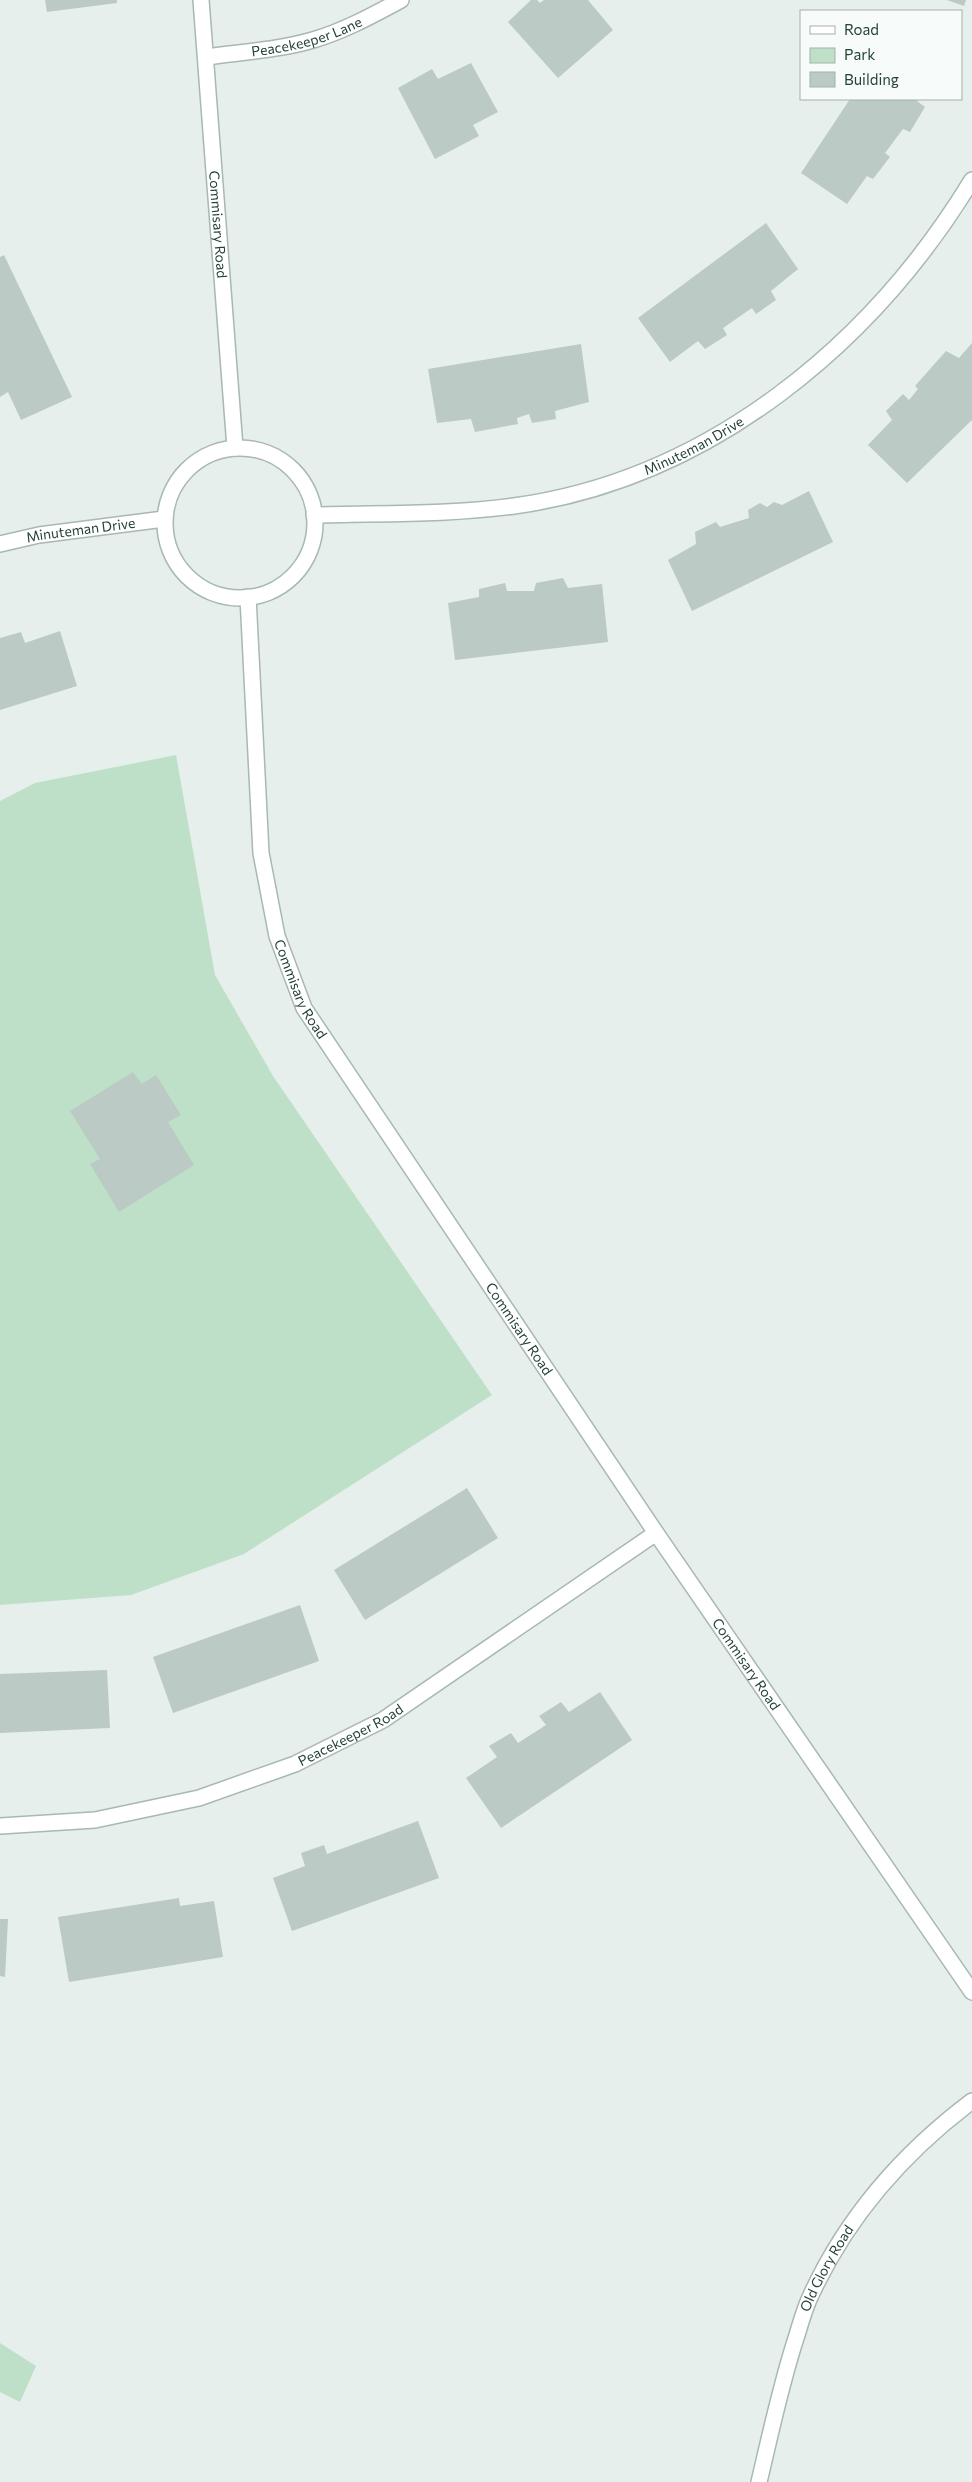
<svg xmlns="http://www.w3.org/2000/svg" width="972" height="2482" font-family="Commissioner,sans-serif">
	<rect width="100%" height="100%" fill="#e6efeb"/>
	<g fill="#bfe0c8">
		<polygon points="176,755 215,975 273,1076 492,1395 244,1554 131,1595 0,1605 0,801 35,783"/>
		<polygon points="0,2343 36,2366 20,2402 0,2392"/>
	</g>
	<g fill="#bbcac4">
		<polygon points="45,0 117,0 117,3 47,12"/>
		<polygon points="531,0 537,0 540,3 544,0 588,0 613,30 558,78 508,22"/>
		<polygon points="947,0 966,0 964,6"/>
		<polygon points="471,63 498,112 473,125 479,136 435,159 398,88 432,69 438,79"/>
		<polygon points="850,99 919,99 917,101 925,107 910,132 903,129 885,153 890,157 873,179 867,176 847,204 801,173"/>
		<polygon points="766,223 798,269 771,291 776,300 756,314 752,308 723,328 727,335 705,349 698,341 670,362 638,318"/>
		<polygon points="4,255 72,397 21,420 8,392 0,397 0,257"/>
		<polygon points="972,343 972,420 907,483 868,445 892,420 886,411 903,394 909,400 918,389 915,386 946,351 959,358"/>
		<polygon points="581,344 589,402 555,411 556,419 532,423 529,414 517,418 518,424 475,432 471,419 437,423 428,369"/>
		<polygon points="809,491 833,542 692,611 668,560 696,544 695,532 716,522 720,527 749,518 748,510 760,503 767,507 774,502 782,505"/>
		<polygon points="563,578 568,588 602,584 608,642 455,660 448,603 479,597 479,589 505,583 507,591 534,591 536,583"/>
		<polygon points="60,631 77,686 0,710 0,638 21,632 25,643"/>
		<polygon points="133,1072 142,1084 156,1075 181,1115 168,1122 194,1165 119,1212 90,1164 100,1159 70,1111"/>
		<polygon points="467,1488 498,1538 365,1620 334,1570"/>
		<polygon points="300,1605 319,1661 173,1713 153,1657"/>
		<polygon points="107,1670 110,1728 0,1733 0,1674"/>
		<polygon points="600,1692 632,1740 501,1828 466,1778 497,1757 489,1746 511,1733 518,1743 546,1725 539,1716 561,1702 569,1712"/>
		<polygon points="418,1821 439,1878 292,1931 273,1878 305,1866 301,1853 324,1845 327,1854"/>
		<polygon points="179,1898 180,1906 214,1901 223,1957 69,1982 58,1917"/>
		<polygon points="0,1919 8,1919 5,1977 0,1976"/>
	</g>
	<g fill="none" stroke-linecap="round" stroke-linejoin="round">
		<defs>
			<g id="street">
				<path id="s1" d="M201,0L235,448"/>
				<path id="s2" d="M207,57C242,52 279,50 313,40C344,31 373,15 401,0"/>
				<circle cx="240" cy="523" r="75"/>
				<path id="s3" d="M314,515C381,513 448,515 514,506C710,479 872,344 972,180"/>
				<path id="s4" d="M0,544L39,535L164,519"/>
				<path id="s5" d="M248,597L261,853L277,936L304,1008L656,1533L972,1992"/>
				<path id="s6" d="M0,1826L95,1820L199,1798L295,1764L383,1720L656,1533"/>
				<path id="s7" d="M759,2482C771,2432 781,2383 797,2335C801,2322 805,2307 811,2295C847,2217 903,2153 972,2101"/>
			</g>
		</defs>
		<use href="#street" stroke="#a8b8b2" stroke-width="18"/>
		<use href="#street" stroke="#fff" stroke-width="15"/>
	</g>
	<g text-anchor="middle" stroke-width="5" stroke-linejoin="round" paint-order="stroke">
		<g font-size="14" fill="#24423a" stroke="#f7fbf9">
			<text dy="5" stroke="none"><textPath href="#s2" startOffset="102">Peacekeeper Lane</textPath></text>
			<text dy="5" stroke="none"><textPath href="#s1" startOffset="225">Commisary Road</textPath></text>
			<text dy="5" stroke="none"><textPath href="#s3" startOffset="391">Minuteman Drive</textPath></text>
			<text dy="5" stroke="none"><textPath href="#s4" startOffset="82">Minuteman Drive</textPath></text>
			<text dy="5" stroke="none"><textPath href="#s5" startOffset="399">Commisary Road</textPath></text>
			<text dy="5" stroke="none"><textPath href="#s5" startOffset="804">Commisary Road</textPath></text>
			<text dy="5" stroke="none"><textPath href="#s5" startOffset="1209">Commisary Road</textPath></text>
			<text dy="5" stroke="none"><textPath href="#s6" startOffset="366">Peacekeeper Road</textPath></text>
			<text dy="5" stroke="none"><textPath href="#s7" startOffset="225">Old Glory Road</textPath></text>
		</g>
	</g>
	<rect x="800" y="10" width="162" height="90" fill="#f7fbf9" stroke="#a3b1ad"/>
	<rect x="810" y="26" width="25" height="8" fill="#ffffff" stroke="#a3b1ad"/>
	<text x="844" y="35" font-size="15" fill="#24423a">Road</text>
	<rect x="810" y="48" width="25" height="15" fill="#bfe0c8" stroke="#a3b1ad"/>
	<text x="844" y="60" font-size="15" fill="#24423a">Park</text>
	<rect x="810" y="72" width="25" height="15" fill="#bbcac4" stroke="#a3b1ad"/>
	<text x="844" y="85" font-size="15" fill="#24423a">Building</text>
</svg>
